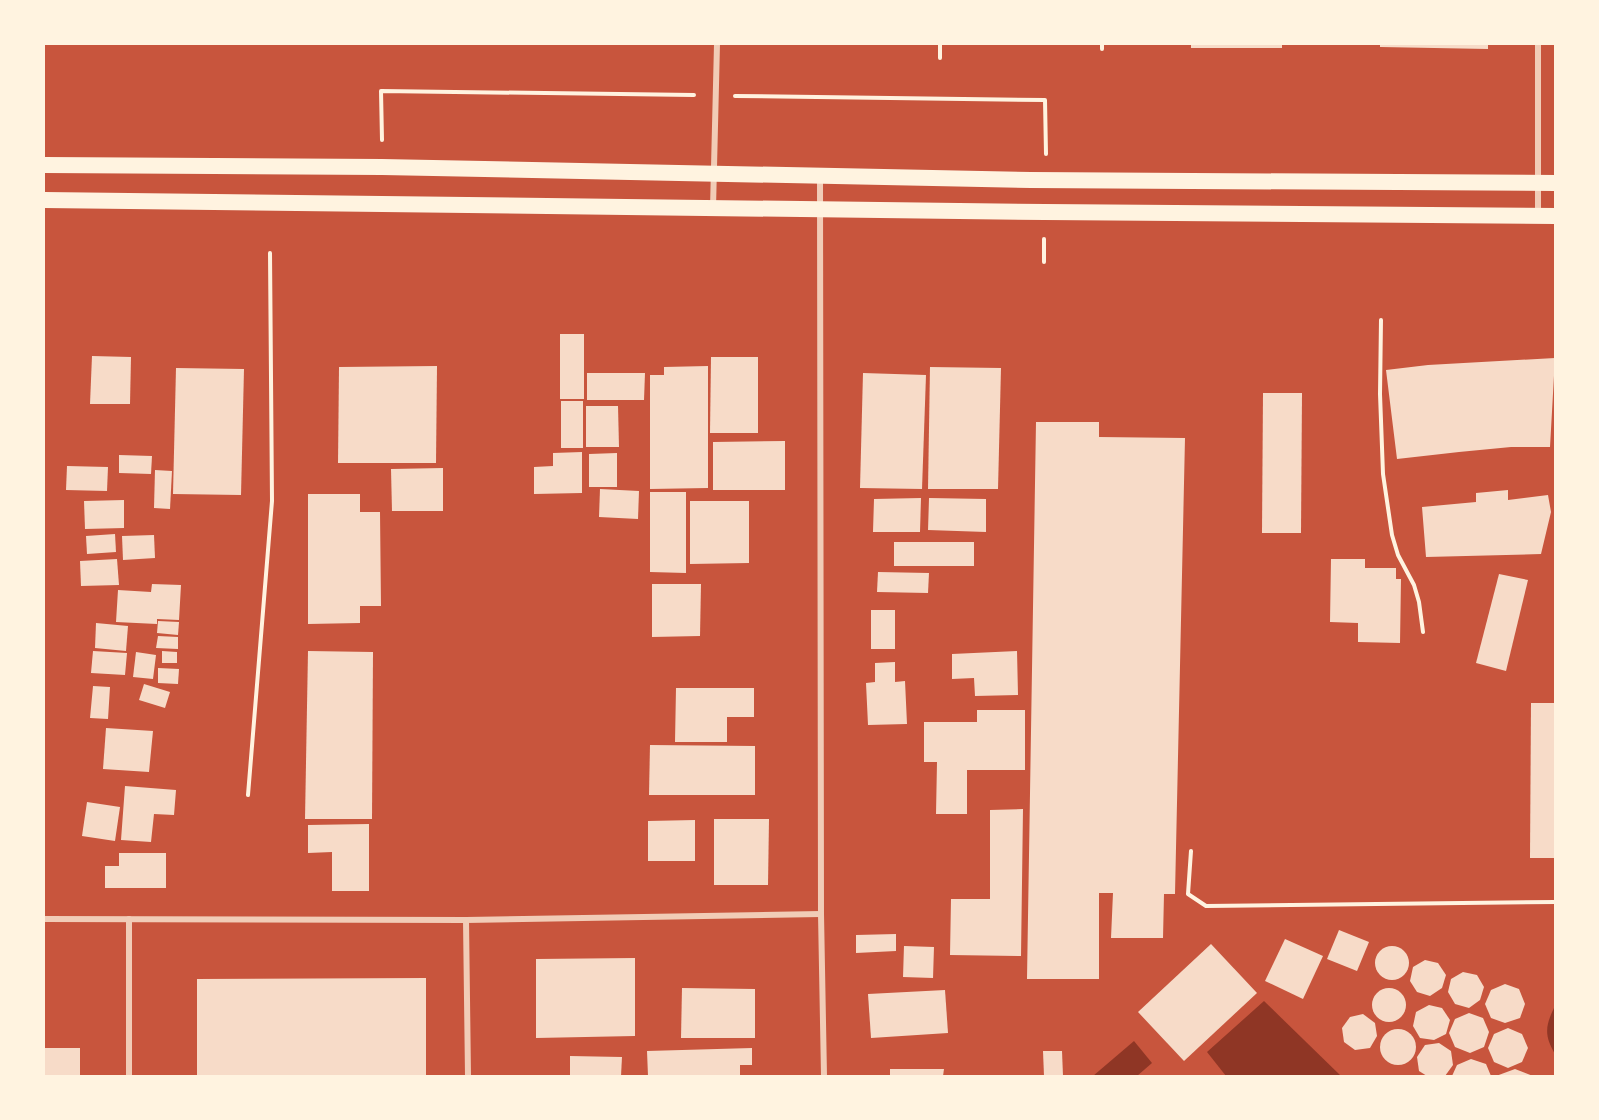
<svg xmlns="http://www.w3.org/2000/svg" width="1599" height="1120" font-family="'Archivo Narrow',sans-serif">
	<rect width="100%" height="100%" fill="#c8553d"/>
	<g fill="#8f3625">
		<polygon points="1264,1001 1341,1076 1226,1076 1207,1052"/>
		<path d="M1555,1006V1054C1544,1035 1545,1026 1555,1006Z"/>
		<polygon points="1134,1041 1152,1063 1137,1076 1093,1076"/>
	</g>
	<g fill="#f7dbc8">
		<rect x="1191" y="44" width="91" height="4"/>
		<polygon points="1380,44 1488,44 1488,49 1380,47"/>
		<rect x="560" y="334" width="24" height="65"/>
		<polygon points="92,356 131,357 130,404 90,404"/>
		<polygon points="711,357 758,357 758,433 710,433"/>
		<polygon points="1555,358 1550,447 1511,447 1459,452 1397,459 1386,370 1428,365"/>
		<polygon points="437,366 436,463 338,463 339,367"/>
		<polygon points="708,366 708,488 650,489 650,375 664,375 664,367"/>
		<polygon points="930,367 1001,368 998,489 928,489"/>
		<polygon points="176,368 244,369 241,495 173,494"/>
		<polygon points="587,373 645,373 644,400 587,400"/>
		<polygon points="863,373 926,375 922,489 860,488"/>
		<polygon points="1263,393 1302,393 1301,533 1262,533"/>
		<rect x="561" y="401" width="22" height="47"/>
		<polygon points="586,406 618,406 619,447 586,447"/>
		<polygon points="1036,422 1099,422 1099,437 1185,438 1175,894 1164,894 1163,938 1111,938 1113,893 1099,893 1099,979 1027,979"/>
		<polygon points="785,441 785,490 713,490 713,442"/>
		<polygon points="582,452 582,493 534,494 534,467 553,466 553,453"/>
		<polygon points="617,453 617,487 589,487 589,454"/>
		<polygon points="119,455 152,456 151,474 119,473"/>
		<polygon points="67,466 108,467 107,491 66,490"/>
		<polygon points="443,468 443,511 392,511 391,469"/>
		<polygon points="155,470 172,471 170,509 154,508"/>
		<polygon points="600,489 639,491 638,519 599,517"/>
		<polygon points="1508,490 1508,500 1548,495 1551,512 1541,554 1426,557 1422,507 1476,502 1476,493"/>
		<polygon points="650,492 686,492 686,573 650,572"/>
		<polygon points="308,494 360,494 360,512 380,512 381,606 360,606 360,623 308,624"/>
		<polygon points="921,498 920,532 873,532 874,499"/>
		<polygon points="929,498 986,499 986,532 928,530"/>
		<polygon points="124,500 124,528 85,529 84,501"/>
		<polygon points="690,501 749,501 749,563 690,564"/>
		<polygon points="115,534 116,552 87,554 86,536"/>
		<polygon points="154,535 155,558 123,560 122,536"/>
		<rect x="894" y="542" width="80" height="24"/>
		<polygon points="117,559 119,585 81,586 80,561"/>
		<polygon points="1331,559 1365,559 1365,568 1396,568 1396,579 1401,579 1400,643 1358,642 1358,623 1330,622"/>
		<polygon points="878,572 929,573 928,593 877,592"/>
		<polygon points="1499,574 1528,580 1506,671 1476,663"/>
		<polygon points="152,584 181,585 179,620 157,619 157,624 116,622 118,590 151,592"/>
		<polygon points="652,584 701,584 700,636 652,637"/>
		<rect x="871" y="610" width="24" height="39"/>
		<polygon points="158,621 179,622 178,635 157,633"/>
		<polygon points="96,623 128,626 126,651 95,648"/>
		<polygon points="158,636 178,637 178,649 156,648"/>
		<polygon points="93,651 127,653 125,675 91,673"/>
		<polygon points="162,651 177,652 177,663 162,663"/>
		<polygon points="308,651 373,652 372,819 305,819"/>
		<polygon points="1017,651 1018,695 975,696 974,678 952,679 952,654"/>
		<polygon points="136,652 156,655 153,679 133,677"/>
		<polygon points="895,662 895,682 905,681 907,724 868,725 866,683 875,682 875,663"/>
		<polygon points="158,668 179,669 178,684 158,683"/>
		<polygon points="144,684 170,692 165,708 139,700"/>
		<polygon points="93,686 110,687 108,719 90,718"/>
		<polygon points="676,688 754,688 754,717 727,717 727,742 675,742"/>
		<polygon points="1531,703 1556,703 1556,858 1530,858"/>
		<polygon points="977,710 1025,710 1025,770 967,770 967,814 936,814 937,762 924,762 924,722 977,722"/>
		<polygon points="106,728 153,731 149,772 103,769"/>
		<polygon points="650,745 755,746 755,795 649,795"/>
		<polygon points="125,786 176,790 174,815 154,814 151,842 121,840"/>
		<polygon points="87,802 120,807 115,841 82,836"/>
		<polygon points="1023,809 1021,956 950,955 951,899 990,899 990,810"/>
		<polygon points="714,819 769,819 768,885 714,885"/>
		<polygon points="695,820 695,861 648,861 648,821"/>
		<polygon points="369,824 369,891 332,891 332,852 308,853 308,825"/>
		<polygon points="119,853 166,853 166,888 105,888 105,866 119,866"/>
		<polygon points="1339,930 1369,942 1357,971 1327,959"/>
		<polygon points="896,934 896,951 856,953 856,935"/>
		<polygon points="1285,939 1323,956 1303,999 1265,981"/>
		<polygon points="1211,944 1257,993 1184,1061 1138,1012"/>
		<circle cx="1392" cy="963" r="17"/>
		<polygon points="904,946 934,947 933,978 903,977"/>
		<polygon points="635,958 635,1036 536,1038 536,959"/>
		<polygon points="1425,960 1438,963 1446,975 1442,988 1430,996 1417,992 1410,981 1413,967"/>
		<polygon points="1463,972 1477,975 1484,987 1480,1000 1469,1008 1455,1004 1448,992 1451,979"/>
		<polygon points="426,978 426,1076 197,1076 197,979"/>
		<polygon points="1505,984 1519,989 1525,1004 1520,1018 1505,1023 1491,1018 1485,1004 1491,990"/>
		<circle cx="1389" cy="1005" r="17"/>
		<polygon points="682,988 755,989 755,1038 681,1038"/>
		<polygon points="945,990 948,1033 871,1038 868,994"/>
		<polygon points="1429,1005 1442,1008 1450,1020 1446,1034 1434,1040 1420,1038 1413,1026 1416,1012"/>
		<polygon points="1469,1013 1483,1018 1489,1032 1484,1047 1470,1053 1455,1047 1449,1033 1455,1019"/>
		<polygon points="1363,1014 1375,1023 1377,1036 1370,1048 1355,1050 1344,1042 1342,1028 1350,1017"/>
		<polygon points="1508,1028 1522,1034 1528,1048 1522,1062 1508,1068 1494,1062 1488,1048 1494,1034"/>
		<circle cx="1398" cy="1047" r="18"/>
		<polygon points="1439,1043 1451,1051 1453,1065 1445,1076 1427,1076 1419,1071 1417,1057 1425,1045"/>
		<rect x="44" y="1048" width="36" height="28"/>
		<polygon points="752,1048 752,1065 740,1065 740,1076 648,1076 647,1051"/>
		<polygon points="1043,1051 1062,1051 1063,1076 1044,1076"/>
		<polygon points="570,1056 622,1057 621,1076 570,1076"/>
		<polygon points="1471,1059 1486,1064 1491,1076 1452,1076 1457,1065"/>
		<polygon points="890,1069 944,1069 943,1076 890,1076"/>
		<polygon points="1515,1069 1533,1076 1496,1076"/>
	</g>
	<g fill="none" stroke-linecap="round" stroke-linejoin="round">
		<g stroke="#fff3e0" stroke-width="4">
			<polyline points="1102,49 1102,44"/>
			<polyline points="940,58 940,44"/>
			<polyline points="735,96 1045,100 1046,154"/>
			<polyline points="382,140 381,91 694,95"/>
			<polyline points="1044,262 1044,239"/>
			<polyline points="1381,320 1380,394 1383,474 1392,535 1398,555 1414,585 1419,602 1423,632"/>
			<polyline points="248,795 272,501 270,253"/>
			<polyline points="1191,851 1188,894 1206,906 1556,902"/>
		</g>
		<g stroke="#f1ccb7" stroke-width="6">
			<polyline points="820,177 821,914 824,1076"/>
			<polyline points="713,208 717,44"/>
			<polyline points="1538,214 1538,44"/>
			<polyline points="44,919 466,920 821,914"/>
			<polyline points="466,920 468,1076"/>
			<polyline points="129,1076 129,919"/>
		</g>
		<g stroke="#fff3e0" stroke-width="16">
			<polyline points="44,165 382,167 1031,180 1556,183"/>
			<polyline points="44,200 1045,212 1556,216"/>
		</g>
	</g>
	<rect width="1599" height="1120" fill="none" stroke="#fff3e0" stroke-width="90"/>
</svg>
